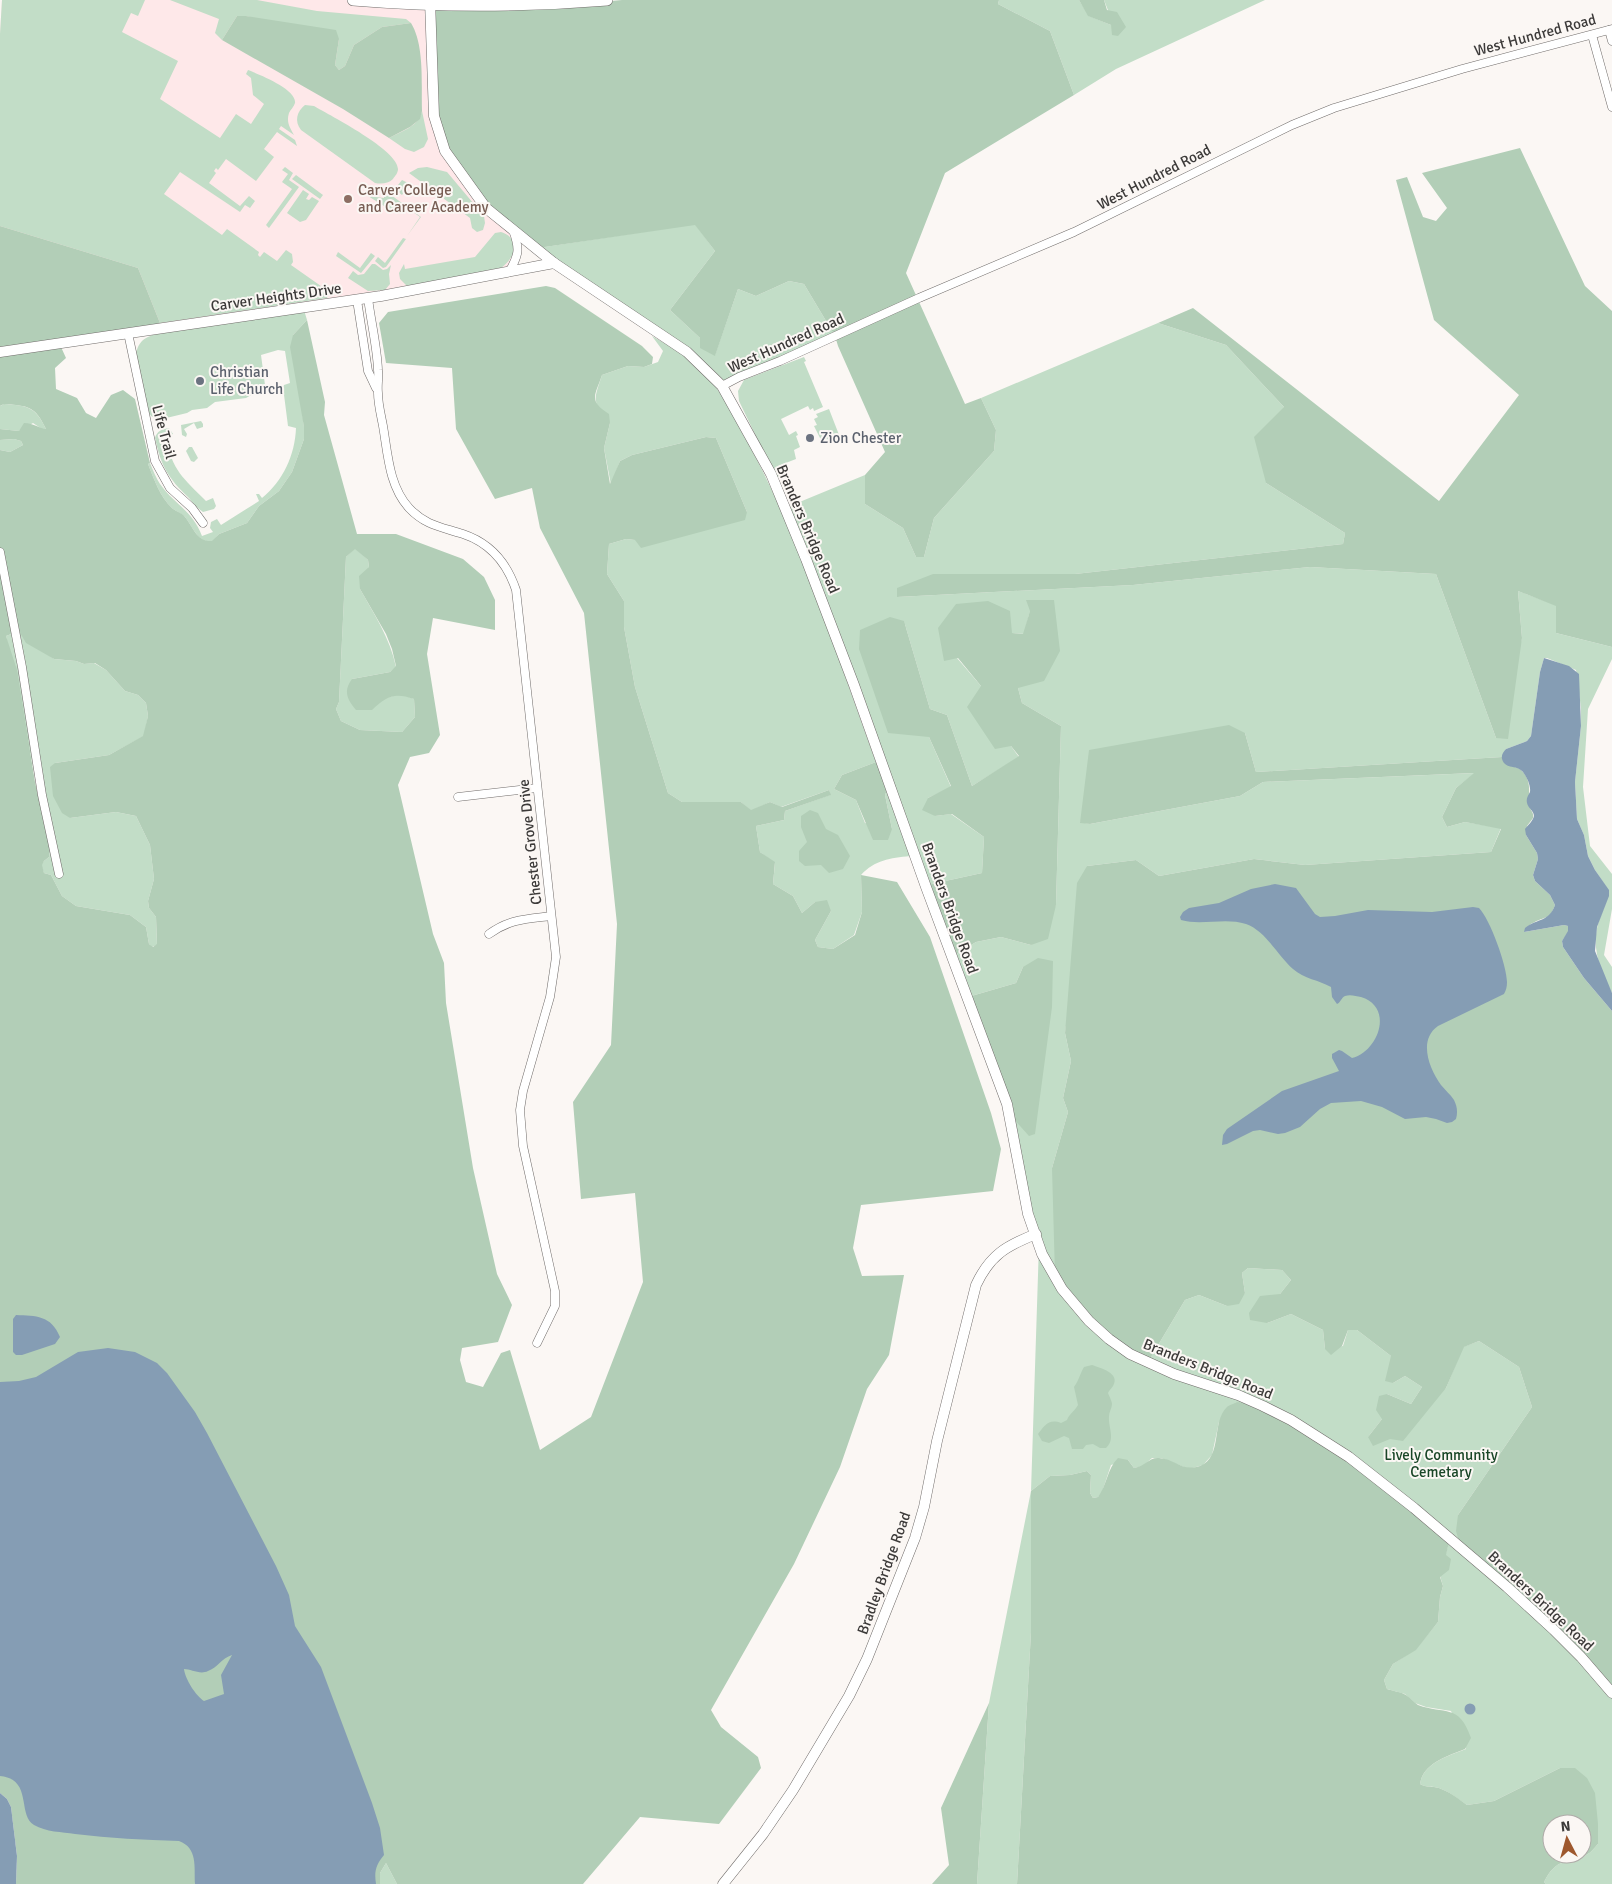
<svg xmlns="http://www.w3.org/2000/svg" width="1612" height="1884" font-family="Signika,sans-serif">
	<rect width="100%" height="100%" fill="#fbf7f4"/>
	<polygon fill="#fee8e9" points="2,0 349,0 429,5 518,245 508,272 162,328 0,226 0,34"/>
	<g fill="#c2ddc7">
		<path d="M2,0H145L138,16L131,13L122,32L178,61L160,99L220,138L236,114L251,124L264,104L253,95L251,78L246,74L248,70C258,74 297,89 295,103C294,107 290,110 289,113C286,122 290,128 294,135L281,126L279,129L295,140L297,146L277,132L264,149L274,157L256,181L226,159L218,170L216,168L214,171L216,173L209,183L240,206L249,196L255,201L250,208L245,205L240,212L180,172L164,194L222,235L227,229L259,252L258,255L260,257L264,252L277,261L286,250L292,254L293,262L291,265L328,291L329,294L327,298L160,323L138,268L0,226V34Z"/>
		<polygon points="170,0 257,0 317,11 406,19 411,23 382,27 354,45 345,66 339,70 335,65 339,39 246,16 237,16 222,40 215,33 219,19"/>
		<polygon points="999,0 1079,0 1089,16 1111,25 1118,36 1104,0 1265,0 1116,69 1074,95 1050,31 998,4"/>
		<path d="M305,105L314,106C331,116 398,150 398,169C398,173 395,176 393,179C388,184 381,184 375,183L301,130C294,121 297,111 305,105Z"/>
		<path d="M422,111L428,139L424,147L414,152L405,149L389,138C402,131 418,127 422,111Z"/>
		<polygon points="285,167 293,173 289,180 299,187 269,228 266,225 292,189 282,182 288,174 282,170"/>
		<polygon points="427,167 447,172 484,216 485,223 483,230 477,232 472,228 470,218 409,173 418,168"/>
		<polygon points="296,175 323,195 320,199 292,179"/>
		<polygon points="402,180 410,184 402,195 396,190 400,186 398,185"/>
		<polygon points="303,190 309,194 306,199 309,200 312,197 319,201 306,220 300,222 287,213"/>
		<polygon points="391,195 421,217 407,236 420,217 399,202 392,211 368,196 384,198 384,196"/>
		<polygon points="695,224 715,251 670,310 700,338 715,355 738,289 756,296 789,281 804,284 835,336 722,386 714,375 538,248"/>
		<path d="M501,232C522,239 515,258 501,268L407,286L400,279L399,273L404,264L405,269L475,257L495,233Z"/>
		<polygon points="403,238 406,239 386,267 383,268 375,261 378,257 385,263"/>
		<polygon points="338,252 360,268 371,253 375,256 361,273 336,256"/>
		<polygon points="372,264 375,264 383,270 387,269 391,265 389,274 390,284 385,290 368,291 348,278 353,271 358,275 364,274"/>
		<path d="M304,310L307,320L293,335L304,427V439L292,472L279,491L259,506L247,523L219,534L212,542C197,542 193,527 185,517C182,513 176,512 172,508C160,497 154,479 148,464L150,463C153,470 156,478 160,484C175,505 192,510 202,536L213,532L210,528L211,522L217,519L221,525L259,501L256,494H259L262,498C283,481 295,455 296,428L288,426L283,387L284,385L290,383L285,351L278,350L261,355L265,385H272L273,388L272,389L258,391L246,398L215,402L207,408L192,410L187,413L158,420L151,416L149,413L136,353C140,337 149,337 163,331Z"/>
		<path d="M1158,323L1226,345L1284,407L1266,483L1345,533L1343,544L1075,574H934L897,597L1133,585L1310,567L1436,574L1496,738L1522,638L1518,591L1556,605V633L1612,647V659L1588,709L1583,787L1590,846L1612,874V909L1604,955L1612,967V993C1601,971 1591,949 1598,924C1601,913 1607,903 1609,891L1595,870L1588,856L1584,835L1577,819L1575,782L1581,726V708L1576,670L1547,658H1544L1540,672L1531,736L1527,741L1506,749L1502,757L1256,772L1245,733L1080,822L1090,824L1240,796L1263,782L1475,773L1456,788L1442,817L1447,827L1465,822L1501,828L1491,852L1305,865L1254,859L1159,876L1136,860L1087,866L1065,1033L1071,1061L1063,1098L1068,1112L1052,1168L1119,1347L1263,1406L1219,1422L1212,1455L1203,1465L1189,1469L1161,1458H1152L1143,1466L1134,1468L1128,1460L1111,1465L1102,1492L1098,1497L1093,1498L1090,1493L1091,1475L1087,1471L1070,1475L1050,1476L1031,1491V1632L1017,1884H977L989,1703L1031,1491L1039,1244L1012,1126L1023,967L1016,983L968,997L953,956L976,942L1001,937L1031,945L1056,905L1061,726L1022,703L1018,688L1030,611L1024,634L1012,633L957,658L981,686L1011,746L1019,757L972,786L947,715L930,709L904,621L929,737L951,787L928,798L935,816L951,814L984,837L982,873L927,885L785,508L865,475V504L903,528L916,557H924L934,518L994,451L996,430L981,398Z"/>
		<path d="M652,336C672,347 691,359 707,376C724,395 735,419 747,441C802,542 836,654 876,762L842,775L834,789L856,800L865,823L892,829L885,795L887,790L910,856C890,858 875,860 861,875L862,912L854,935L833,949L818,947L815,940L831,911L815,902L802,913L793,896L773,884L775,863L760,852L756,826L784,820L785,811L830,795L829,790L781,807L770,802L751,811L741,802H682L668,793L635,687L624,627V601L607,574L609,544L626,539L635,540L747,512L716,438L706,437L632,455L620,461L611,485L604,448L610,423C592,399 593,403 602,375L628,366L644,367L658,362L663,351Z"/>
		<polygon points="804,357 806,361 804,362 823,407 814,411 813,408 810,410 808,406 781,419 789,435 796,431 798,435 796,436 800,447 794,450 796,459 778,466 782,476 776,478 739,401 738,391 744,380"/>
		<path d="M4,404C28,406 35,406 46,429H42L33,423L19,431L0,429V406Z"/>
		<polygon points="829,409 841,440 830,445 827,439 822,442 814,426 817,425 814,419 818,417 816,414"/>
		<polygon points="201,421 203,424 203,427 197,429 194,423 184,429 187,434 186,437 182,435 181,425"/>
		<path d="M169,428L173,434L165,437C173,471 183,478 206,501L213,498L216,506L214,509L203,512C197,508 193,503 189,498C168,478 161,466 155,438C157,431 162,429 169,428Z"/>
		<polygon points="14,439 21,441 23,445 10,452 0,450 0,440"/>
		<polygon points="189,447 192,447 198,458 194,462 191,461 186,451"/>
		<path d="M355,548L368,560L369,567L360,589C374,614 390,638 396,667L390,672L352,679L384,698L402,694L414,699L415,717L402,732L360,730L341,721L336,709L339,702L346,557Z"/>
		<polygon points="19,631 54,659 76,661 84,664 94,663 106,670 125,691 138,695 146,703 148,716 144,736 109,755 55,763 70,818 116,812 136,816 150,845 154,879 148,901 149,908 156,917 157,945 152,947 149,944 146,927 130,915 76,906 62,896 51,875 44,873 41,865 44,861 49,857 50,849 6,636"/>
		<polygon points="1248,1268 1282,1270 1291,1280 1280,1294 1267,1323 1291,1314 1323,1330 1325,1349 1343,1346 1348,1330 1357,1330 1391,1356 1393,1383 1405,1376 1422,1387 1411,1404 1387,1394 1382,1419 1368,1437 1446,1388 1463,1347 1479,1341 1519,1367 1532,1407 1458,1515 1460,1545 1314,1431 1148,1362 1185,1300 1199,1295 1227,1306 1245,1293 1242,1273"/>
		<path d="M1450,1538L1496,1578L1612,1693V1884H1546L1544,1882C1557,1857 1565,1865 1586,1855C1591,1853 1594,1848 1598,1844L1560,1768L1494,1801L1467,1805C1458,1799 1450,1792 1439,1788C1432,1786 1427,1788 1420,1784C1423,1763 1448,1756 1466,1749L1451,1711L1426,1707L1415,1703L1405,1694L1387,1689L1384,1680L1393,1664L1416,1649L1438,1622L1440,1597L1443,1586L1440,1576Z"/>
		<polygon points="386,1863 397,1884 380,1884 380,1873"/>
	</g>
	<g fill="#b2ceb7" fill-rule="evenodd">
		<polygon points="622,0 999,0 998,4 1050,31 1074,95 945,173 906,273 965,404 981,398 996,430 994,451 934,518 924,557 916,557 903,528 865,504 865,475 885,452 838,346 835,336 804,284 789,281 756,296 738,289 715,356 700,348 700,338 670,310 715,251 695,225 538,248 487,206 447,149 436,119 432,7 601,2"/>
		<polygon points="1079,0 1104,0 1107,10 1117,12 1126,27 1118,36 1112,35 1111,25 1088,16"/>
		<path d="M237,16H246L336,30L339,39L335,65L339,70L345,66L354,45L382,27L411,23C425,46 421,85 422,111L420,119L410,127L389,138L343,109L222,40Z"/>
		<polygon points="1520,148 1585,286 1612,311 1612,647 1556,633 1556,606 1518,591 1522,638 1508,739 1496,738 1436,574 1310,567 1133,585 897,597 897,588 933,574 1075,574 1343,544 1345,533 1266,483 1254,437 1284,407 1226,345 1158,323 1193,308 1439,501 1519,395 1434,320 1396,180 1407,177 1423,217 1436,221 1447,208 1422,173"/>
		<polygon points="0,226 138,268 162,328 0,351"/>
		<path d="M546,286L555,288L642,346L653,357L652,364L644,367L628,366L602,375C595,396 588,400 609,414L610,423L604,448L610,484L620,461L632,455L706,437L716,438L747,512L745,520L641,548L635,540L626,539L609,544L607,574L624,601V627L635,687L668,793L682,802H741L751,810L770,802L782,807L829,790L831,795L785,811L784,820L756,826L760,852L775,862L773,884L793,896L802,913L815,902L827,900L831,911L815,940L818,947L833,949L855,935L862,912L861,875L897,882L930,937L991,1113L1001,1149L993,1191L861,1205L853,1248L862,1276L904,1275L889,1355L867,1389L840,1467L794,1564L711,1710L721,1727L758,1757L761,1768L719,1824L640,1817L583,1884H397L386,1863L380,1873V1884H16L17,1856L11,1807L7,1799L0,1793V450L10,452L23,445L21,441L14,439L0,440V429L19,431L24,423C34,423 40,429 46,429C38,413 34,407 16,405C10,405 5,403 0,406V356L61,347L66,358L55,368L56,389L77,398L86,413L96,418L111,395L123,390L135,399L150,463L148,464C154,479 160,497 172,508C176,512 183,513 185,517C193,527 197,542 212,541L219,534L247,523L259,506L279,491L292,472L304,439V427L290,347L293,335L307,320L325,402L324,415L357,534H396L463,559L484,577L495,600V630L433,618L427,654L440,735L429,753L410,757L398,785L433,934L444,963L446,1003L473,1168L497,1274L512,1305L498,1342L462,1348L460,1360L466,1382L483,1387L501,1353L510,1350L540,1450L591,1417L643,1282L635,1193L581,1199L573,1102L611,1045L617,924L584,613L540,528L532,488L495,499L456,429L452,368L386,363L379,323L388,312ZM355,549L368,560L369,567L359,576L360,589L386,634L392,649L396,666L390,672L352,679C343,691 347,699 356,710H372C386,696 395,692 414,699L415,717L402,732L360,730L341,721L336,709L339,702L346,557ZM19,631L26,643L54,659L76,661L84,664L95,663L106,670L125,691L138,695L146,703L148,716L143,736L109,755L55,763L50,767L53,796L62,813L70,818L116,812L136,816L150,845L154,879L148,901L149,908L156,917L157,944L153,947L149,944L146,927L130,915L76,906L62,896L51,875L44,873L42,865L44,861L49,857L50,849L35,782L17,670L6,636Z"/>
		<polygon points="1026,600 1054,600 1060,651 1044,681 1018,688 1022,703 1061,726 1056,905 1048,939 1031,945 1001,937 976,942 953,956 927,885 982,873 984,837 952,814 935,816 922,810 928,798 951,786 929,737 888,733 859,649 860,630 890,617 904,621 930,709 947,715 972,786 1019,756 1011,746 995,749 967,707 981,686 958,658 944,661 938,628 956,604 988,601 1010,611 1012,633 1023,634 1030,611"/>
		<path d="M1229,725L1245,733L1256,772L1502,757C1505,769 1517,764 1523,772C1533,784 1527,794 1530,807C1531,812 1534,812 1533,818L1527,826L1526,835L1537,853L1538,859L1533,875L1535,881L1550,895L1555,905C1550,920 1545,916 1533,923C1529,924 1527,929 1524,932L1564,925L1568,926L1569,931L1562,941L1563,947L1584,978L1612,1011V1691L1460,1545L1456,1531L1458,1515L1532,1407L1519,1367L1479,1341L1464,1347L1446,1388L1403,1441L1390,1439L1373,1446L1368,1437L1382,1419L1376,1410L1379,1396L1387,1394L1411,1404L1422,1387L1405,1376L1393,1383L1385,1381L1391,1356L1357,1330H1348L1342,1346L1331,1355L1325,1349L1323,1330L1291,1314L1267,1323L1250,1320L1249,1313L1260,1296L1280,1294L1291,1280L1282,1270L1248,1268L1242,1273L1245,1293L1239,1304L1227,1306L1199,1295L1185,1300L1148,1362L1109,1338L1055,1275L1052,1168L1068,1112L1063,1098L1071,1061L1065,1033L1077,883L1087,866L1136,860L1159,876L1254,859L1305,865L1491,852L1501,829L1465,822L1447,827L1442,817L1456,788L1474,773L1263,782L1240,796L1090,824L1080,823L1089,750Z"/>
		<polygon points="876,762 887,790 885,795 892,829 888,840 873,840 856,800 834,789 842,775"/>
		<polygon points="810,810 818,813 826,829 838,835 850,856 843,869 829,873 821,865 805,866 799,861 799,851 807,842 801,827 801,816"/>
		<polygon points="1038,958 1053,961 1052,1007 1035,1134 1029,1136 1012,1117 968,997 1016,983 1023,967"/>
		<path d="M1092,1365C1100,1368 1121,1373 1113,1386C1112,1388 1109,1390 1108,1393C1109,1396 1112,1401 1112,1404C1112,1408 1109,1412 1109,1416C1108,1428 1116,1439 1106,1448H1100L1093,1444L1086,1445L1083,1449H1072L1069,1438L1064,1436L1049,1443L1042,1441L1038,1434C1044,1426 1049,1418 1061,1423L1067,1420C1069,1414 1075,1411 1078,1405L1074,1387C1079,1380 1080,1374 1084,1367Z"/>
		<path d="M1237,1402L1263,1406L1291,1420L1450,1538L1446,1555L1451,1559L1449,1570L1440,1577L1443,1586L1440,1597L1438,1622L1416,1650L1393,1664L1384,1680L1387,1689C1393,1691 1401,1692 1406,1695C1411,1698 1413,1702 1418,1705C1445,1715 1459,1703 1471,1738L1465,1749C1448,1756 1423,1763 1420,1784C1427,1788 1432,1786 1439,1788C1450,1792 1459,1799 1467,1805L1494,1801L1560,1768H1575L1587,1778L1595,1793L1598,1824V1844C1594,1848 1591,1853 1586,1855C1565,1865 1557,1857 1544,1882L1546,1884H1017L1031,1632V1491L1050,1476L1070,1475L1087,1471L1091,1475L1090,1493L1093,1498L1098,1497C1107,1485 1107,1469 1118,1458L1128,1460L1134,1468C1146,1466 1149,1457 1159,1458C1176,1459 1181,1472 1200,1466C1223,1457 1211,1422 1227,1407C1229,1405 1234,1404 1237,1402ZM1552,1824H1582V1854H1552Z"/>
		<polygon points="989,1703 977,1884 932,1884 949,1865 941,1808"/>
	</g>
	<g fill="#859db4" fill-rule="evenodd">
		<path d="M1544,658L1569,666L1579,674L1581,726L1575,782L1577,819L1584,835L1588,856L1595,870L1609,890V896L1597,927L1595,951L1612,993V1011L1584,978L1563,947L1562,941L1568,931V926L1564,925L1524,932L1525,928C1538,918 1549,922 1555,905L1550,895L1535,881L1533,875L1538,859L1537,853L1526,835L1525,829C1528,825 1533,821 1534,816C1534,811 1528,808 1527,803C1526,798 1528,796 1530,792C1531,785 1526,775 1522,771C1517,766 1508,768 1504,763C1500,758 1502,753 1506,749L1527,741L1531,736L1540,672Z"/>
		<path d="M1275,884L1296,888L1315,914L1320,917L1335,916L1368,910L1432,912L1473,907L1479,908C1490,919 1507,966 1507,982C1507,987 1506,990 1504,994L1438,1026C1418,1040 1429,1068 1441,1085C1445,1090 1450,1094 1454,1100C1457,1106 1458,1112 1456,1119L1452,1122L1447,1123L1436,1119L1426,1117L1405,1119L1382,1107L1361,1101L1331,1103L1320,1109L1300,1127L1285,1133L1278,1134L1260,1130L1253,1131L1227,1144L1222,1145L1223,1135L1227,1129L1282,1091L1339,1071L1332,1058V1054L1339,1050L1342,1051L1352,1058C1379,1051 1394,1007 1361,997C1356,996 1350,994 1345,996C1341,998 1341,1002 1337,1004L1332,997L1331,987C1319,980 1304,979 1293,969C1277,955 1266,931 1246,924C1225,917 1202,926 1181,920L1180,917L1183,912L1189,908L1219,903L1251,889Z"/>
		<path d="M16,1315C36,1316 51,1315 60,1337L55,1344L22,1355H16L13,1352V1319Z"/>
		<path d="M108,1348L135,1352L157,1363L167,1373L195,1412L207,1433L276,1566L289,1595L295,1626L321,1667L372,1803L380,1828L384,1855C376,1865 374,1871 376,1884H195C194,1867 198,1848 179,1841C144,1840 110,1838 75,1834C62,1832 46,1832 34,1825C17,1815 33,1779 0,1776V1382L19,1381L36,1377L78,1352ZM232,1655L221,1675L224,1694L204,1701C196,1696 185,1679 184,1669C191,1669 200,1675 208,1671C217,1668 222,1658 232,1655Z"/>
		<circle cx="1470" cy="1709" r="5.5"/>
		<polygon points="0,1793 7,1799 11,1807 17,1856 16,1884 0,1884"/>
	</g>
	<g fill="none" stroke-linecap="round" stroke-linejoin="round">
		<defs>
			<g id="street">
				<polyline points="1609,30 1612,41"/>
				<polyline points="1592,35 1612,107"/>
				<path d="M509,272C519,255 520,249 513,230"/>
				<path d="M368,298C371,322 377,346 378,370C379,377 377,385 378,393C378,404 381,415 383,426C388,455 389,486 409,508C426,526 442,527 463,534C490,543 507,563 516,590L556,957L550,997L523,1091L520,1110L523,1146L555,1291V1306L537,1343"/>
				<polyline points="357,300 368,371 376,388"/>
				<polyline points="128,333 155,461 170,488 192,508 203,523"/>
				<polyline points="722,386 739,377 780,361 919,298 1074,232 1292,125 1334,108 1462,69 1612,29"/>
				<polyline points="0,552 22,667 42,795 59,874"/>
				<polyline points="458,797 537,788"/>
				<path d="M489,934C509,919 527,919 551,916"/>
			</g>
			<g id="secondary">
				<polyline points="430,0 434,116 445,151 486,208 554,263 687,352 722,386 771,474 806,559 854,685 926,887 1007,1104 1028,1214 1042,1254 1062,1289 1089,1321 1109,1339 1130,1354 1174,1374 1238,1395 1263,1406 1291,1420 1349,1457 1414,1508 1507,1587 1554,1630 1581,1657 1612,1693"/>
				<polyline points="0,352 381,296 554,263"/>
				<path d="M723,1884L763,1834L793,1790L849,1696L867,1659L915,1538L924,1507L937,1441L976,1285C990,1255 1006,1246 1036,1234"/>
			</g>
			<path id="primary" d="M353,0C437,7 523,7 607,0"/>
		</defs>
		<use href="#street" stroke="#706c6a" stroke-width="9"/>
		<use href="#secondary" stroke="#706c6a" stroke-width="11"/>
		<use href="#primary" stroke="#706c6a" stroke-width="12"/>
		<use href="#street" stroke="#fff" stroke-width="8"/>
		<use href="#secondary" stroke="#fff" stroke-width="10"/>
		<use href="#primary" stroke="#fff" stroke-width="11"/>
	</g>
	<circle fill="#8d6e63" stroke="#fbf7f4" stroke-width="2" cx="348" cy="199" r="5"/>
	<g fill="#6b7280" stroke="#fbf7f4" stroke-width="2">
		<circle cx="200" cy="381" r="5"/>
		<circle cx="810" cy="438" r="5"/>
	</g>
	<g text-anchor="middle" stroke-width="4" stroke-linejoin="round" paint-order="stroke">
		<g font-size="15" fill="#3c3a39" stroke="#fbf7f4">
			<text transform="translate(1535 35) rotate(-15)" y="5">West Hundred Road</text>
			<text transform="translate(1154 177) rotate(-27)" y="5">West Hundred Road</text>
			<text transform="translate(276 297) rotate(-8)" y="5">Carver Heights Drive</text>
			<text transform="translate(786 343) rotate(-24)" y="5">West Hundred Road</text>
			<text transform="translate(164 432) rotate(75)" y="5">Life Trail</text>
			<text transform="translate(808 529) rotate(67)" y="5">Branders Bridge Road</text>
			<text transform="translate(530 842) rotate(-96)" y="5">Chester Grove Drive</text>
			<text transform="translate(950 908) rotate(70)" y="5">Branders Bridge Road</text>
			<text transform="translate(1208 1369) rotate(22)" y="5">Branders Bridge Road</text>
			<text transform="translate(884 1573) rotate(-70)" y="5">Bradley Bridge Road</text>
			<text transform="translate(1541 1601) rotate(43)" y="5">Branders Bridge Road</text>
		</g>
		<g font-size="15" fill="#785e54" stroke="#fbf7f4" text-anchor="start">
			<text x="358" y="195">Carver College<tspan x="358" dy="17">and Career Academy</tspan></text>
		</g>
		<g font-size="15" fill="#5b616d" stroke="#fbf7f4" text-anchor="start">
			<text x="210" y="377">Christian<tspan x="210" dy="17">Life Church</tspan></text>
			<text x="820" y="443">Zion Chester</text>
		</g>
		<g font-size="15" fill="#194627" stroke="#fbf7f4">
			<text x="1441" y="1460">Lively Community<tspan x="1441" dy="17">Cemetary</tspan></text>
		</g>
	</g>
	<g transform="translate(1567 1839) rotate(354)"><circle r="24" fill="#fbf7f4" stroke="#afaba9"/>
	<path d="M0-4L9 19L0 12L-9 19Z" fill="#9e582e"/>
	<text y="-8" font-size="14" font-weight="bold" text-anchor="middle" fill="#3c3a39">N</text>
	</g>
</svg>
